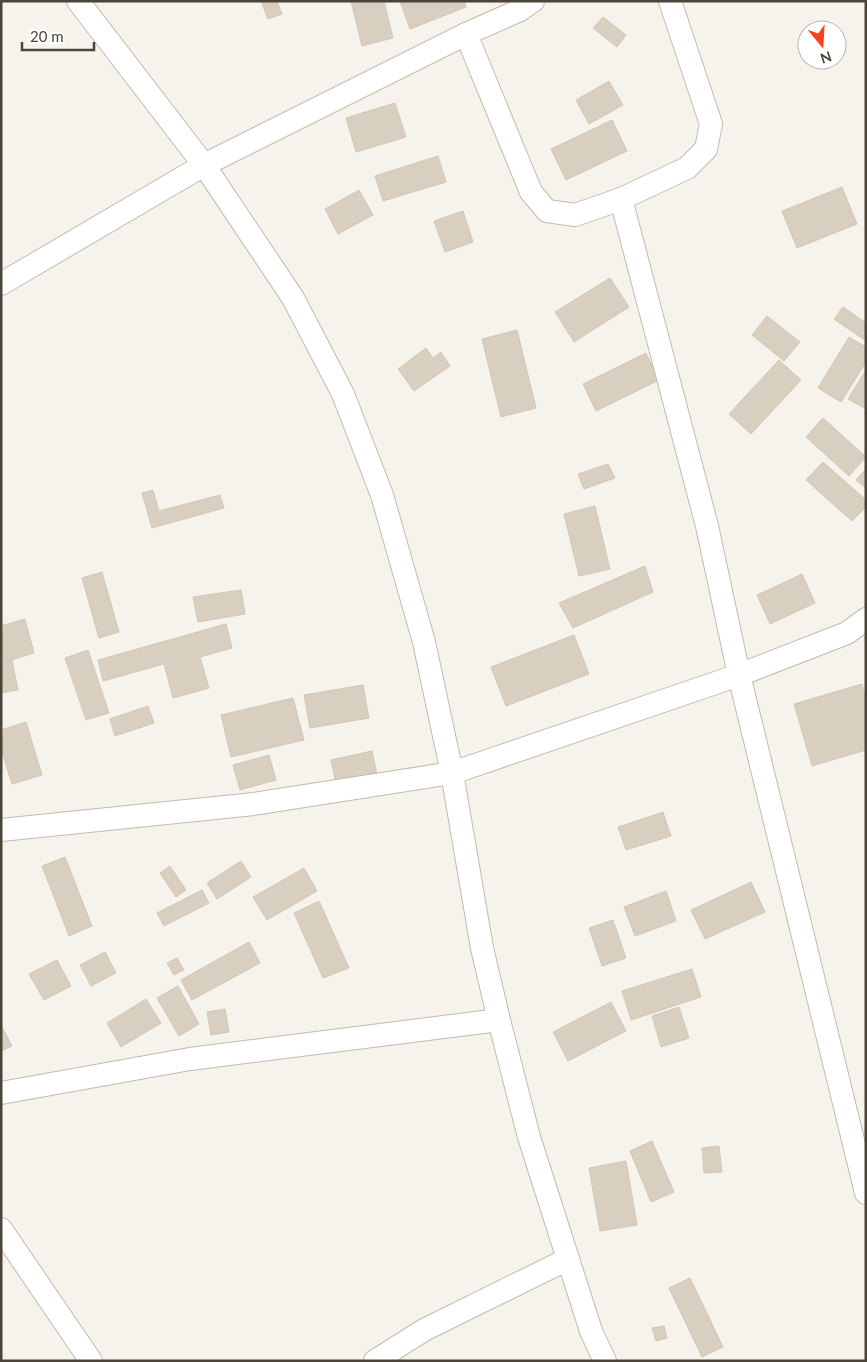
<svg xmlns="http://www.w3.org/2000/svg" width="867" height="1362" font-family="Lato,sans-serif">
	<rect width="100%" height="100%" fill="#f6f3ec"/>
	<g fill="#d8cfc1" stroke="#d3c7b4">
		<polygon points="261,1 277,1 282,14 268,19"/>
		<polygon points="351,1 384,1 393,38 362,46"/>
		<polygon points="400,1 464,1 466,7 410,29"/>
		<polygon points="603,17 626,35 617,47 593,28"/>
		<polygon points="609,81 623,105 589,124 576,100"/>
		<polygon points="395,103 406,137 356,152 346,118"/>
		<polygon points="612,120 627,151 566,180 551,149"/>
		<polygon points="438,156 446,182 383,201 375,176"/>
		<polygon points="842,187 857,224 797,248 782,211"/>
		<polygon points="359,190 373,215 338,234 325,209"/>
		<polygon points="463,211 473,242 445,252 434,221"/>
		<polygon points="610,278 629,307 574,342 555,312"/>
		<polygon points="843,307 866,323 866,341 834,319"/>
		<polygon points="767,316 800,342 784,361 752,335"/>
		<polygon points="517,330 536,408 501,417 482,339"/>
		<polygon points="849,337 866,347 866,362 841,402 818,388"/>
		<polygon points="426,348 433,358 441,352 450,366 414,391 398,369"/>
		<polygon points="646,353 659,380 596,411 583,384"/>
		<polygon points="779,360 801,380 751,434 729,414"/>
		<polygon points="866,370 866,409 848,399"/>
		<polygon points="823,418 866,457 849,476 806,437"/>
		<polygon points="823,462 866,500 866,507 852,521 806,480"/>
		<polygon points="608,464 615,478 584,489 578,474"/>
		<polygon points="866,469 866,488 856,480"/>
		<polygon points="153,490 159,511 220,495 224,508 152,528 142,493"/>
		<polygon points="595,506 610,569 579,576 564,514"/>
		<polygon points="645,566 653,592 573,628 559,603"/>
		<polygon points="102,572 119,632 99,638 82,578"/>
		<polygon points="802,574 815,603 770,624 757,595"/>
		<polygon points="241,590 245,614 198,622 193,597"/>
		<polygon points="25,619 34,653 1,663 1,626"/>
		<polygon points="226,624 232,648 200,657 209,688 173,698 164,664 103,681 98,660"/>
		<polygon points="574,635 589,674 506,706 491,667"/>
		<polygon points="88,650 109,713 86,720 65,658"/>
		<polygon points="12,660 18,690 1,693 1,663"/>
		<polygon points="862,684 866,697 866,750 812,766 794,704"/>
		<polygon points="363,685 369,718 310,728 304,695"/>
		<polygon points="293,698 304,740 231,757 221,715"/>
		<polygon points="148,706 154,723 115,736 110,719"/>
		<polygon points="26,722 42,775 12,784 1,749 1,730"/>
		<polygon points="372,751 377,775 336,784 331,760"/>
		<polygon points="269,755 276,780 240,790 233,765"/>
		<polygon points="663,812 671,836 626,850 618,827"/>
		<polygon points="65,857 92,926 69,936 42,866"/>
		<polygon points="241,861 251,877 217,899 207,883"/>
		<polygon points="170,866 186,890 176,897 160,873"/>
		<polygon points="304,868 317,891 267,920 253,897"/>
		<polygon points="751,882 765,912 705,939 691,910"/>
		<polygon points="202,890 209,903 164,926 157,913"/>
		<polygon points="666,891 676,921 635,936 624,907"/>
		<polygon points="319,901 349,968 323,978 294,913"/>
		<polygon points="613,920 626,958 602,966 589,928"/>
		<polygon points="249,942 260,963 192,1000 181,980"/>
		<polygon points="105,952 116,973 91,986 80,965"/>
		<polygon points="177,958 184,970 174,975 167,963"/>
		<polygon points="57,960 71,986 44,1000 29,974"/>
		<polygon points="692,969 701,997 631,1020 622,991"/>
		<polygon points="178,986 199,1024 179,1036 157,998"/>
		<polygon points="146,999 161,1023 121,1047 107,1023"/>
		<polygon points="611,1002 626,1031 568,1061 553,1032"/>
		<polygon points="679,1007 689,1038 661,1047 652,1016"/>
		<polygon points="225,1009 229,1032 211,1035 207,1012"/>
		<polygon points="1,1025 12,1046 1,1051"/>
		<polygon points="652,1141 674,1192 651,1202 630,1151"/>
		<polygon points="719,1146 722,1172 704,1173 702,1148"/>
		<polygon points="626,1161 637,1225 600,1231 589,1168"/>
		<polygon points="690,1278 723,1347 702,1357 669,1288"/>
		<polygon points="664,1326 667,1338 656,1341 652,1328"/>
	</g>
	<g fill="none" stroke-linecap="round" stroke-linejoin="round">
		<defs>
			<g id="minor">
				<polyline points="78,1 204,165 293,298 343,394 382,495 424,642 452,773 482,948 499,1020 529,1137 591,1331 605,1361"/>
				<polyline points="466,34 531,192 547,211 575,215 621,199 687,168 706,149 711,124 670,1"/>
				<polyline points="621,199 707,526 739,675 866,1193"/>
				<polyline points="1,284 204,165 466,34 520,10 533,1"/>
				<polyline points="1,830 254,804 452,773 739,675 847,633 866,619"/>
				<polyline points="1,1093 190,1059 499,1020"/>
				<polyline points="1,1229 91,1361"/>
				<polyline points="375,1361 424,1330 568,1259"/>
			</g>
		</defs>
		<use href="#minor" stroke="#c2bbae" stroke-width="24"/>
		<use href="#minor" stroke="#fff" stroke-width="22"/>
	</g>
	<rect width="867" height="1362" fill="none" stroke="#4b4439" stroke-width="5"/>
	<g transform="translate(822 45) rotate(162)"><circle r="24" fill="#ffffff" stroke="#b7b4b0"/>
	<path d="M0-4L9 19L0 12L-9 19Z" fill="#fc3f1d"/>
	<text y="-8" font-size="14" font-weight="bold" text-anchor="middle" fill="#4b4439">N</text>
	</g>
	<path d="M22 42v8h72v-8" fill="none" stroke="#4b4439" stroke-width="2.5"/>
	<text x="30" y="42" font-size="15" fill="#4b4439" stroke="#ffffff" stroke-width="4" paint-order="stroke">20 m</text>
</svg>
